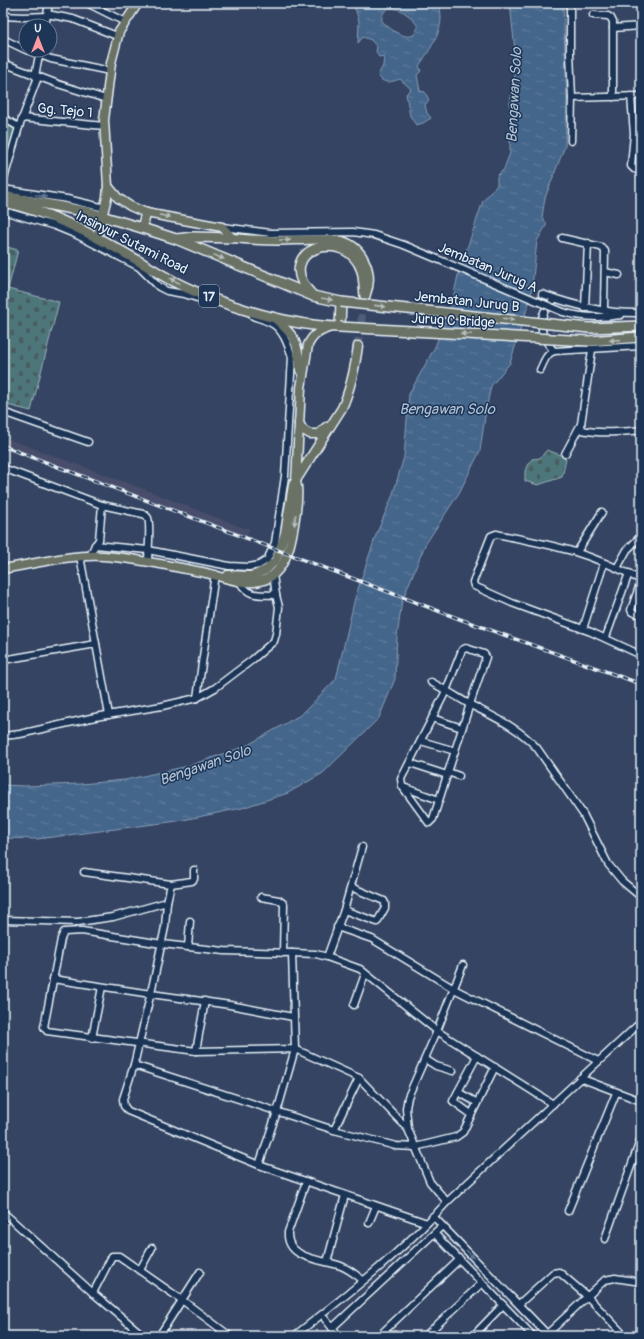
<svg xmlns="http://www.w3.org/2000/svg" width="644" height="1339" font-family="Pangolin,sans-serif">
	<defs>
		<pattern id="cemetery-stones" width="16" height="16" patternUnits="userSpaceOnUse"><rect width="16" height="16" fill="#4d767a"/><path d="M2 7V4a2 2 0 0 1 4 0v3zM10 15v-3a2 2 0 0 1 4 0v3z" fill="#495d60"/></pattern>
		<pattern id="water-ripples" width="26" height="14" patternUnits="userSpaceOnUse"><rect width="26" height="14" fill="#45668b"/><path d="M2 4q2-2 4 0t4 0M15 11q2-2 4 0t4 0" fill="none" stroke="#607c9c"/></pattern>
	</defs>
	<rect width="100%" height="100%" fill="#354462"/>
	<filter id="ink" filterUnits="userSpaceOnUse"><feTurbulence type="fractalNoise" baseFrequency=".025" numOctaves="2"/><feDisplacementMap in="SourceGraphic" scale="8" xChannelSelector="R" yChannelSelector="G"/><feConvolveMatrix kernelMatrix="1 2 1 2 8 2 1 2 1" color-interpolation-filters="sRGB"/></filter>
	<g filter="url(#ink)">
		<polygon fill="#464e6a" points="3,437 141,488 244,528 250,528 245,542 240,538 3,449"/>
		<g fill="url(#cemetery-stones)" stroke="#9ab4b9">
			<polygon points="3,121 17,128 3,175"/>
			<polygon points="3,246 18,250 8,289 59,302 31,411 3,404"/>
			<polygon points="547,450 563,456 566,460 562,477 538,485 525,481 525,471 532,459 540,458"/>
		</g>
		<g fill="url(#water-ripples)" stroke="#869eb7" fill-rule="evenodd">
			<path d="M352,3H443L440,9C445,30 430,49 419,66L421,71L417,75L420,91L425,92L429,100L425,105L427,113L431,118L423,123L416,125L410,116L406,94L411,89L400,79C391,82 383,85 378,75L383,66L384,56L379,57L376,52L377,47L371,40L363,37L358,43L359,21L356,11ZM389,8C400,7 413,17 418,27L414,35C403,40 389,28 382,21C381,14 384,12 389,8Z"/>
			<polygon points="510,3 563,3 567,100 565,146 545,198 542,217 547,224 537,241 531,296 510,363 491,386 486,410 480,451 459,493 425,545 402,601 397,637 395,679 379,718 323,773 288,793 242,808 178,821 37,839 3,838 3,785 24,786 81,784 125,780 188,766 246,746 302,714 336,679 355,598 376,535 392,497 404,457 409,394 435,347 452,303 458,275 483,201 497,185 497,176 504,169 510,153 510,103 515,75 515,51"/>
		</g>
		<g fill="none" stroke-linecap="round" stroke-linejoin="round">
			<polyline stroke="#505e78" stroke-width="8" stroke-dasharray="8 4" stroke-linecap="butt" points="358,346 364,300"/>
			<defs>
				<g id="minor">
					<polyline points="87,3 125,22"/>
					<polyline points="570,3 570,53 572,98 571,141"/>
					<polyline points="47,14 73,19 117,36"/>
					<polyline points="593,15 608,16 611,18 613,22 613,97"/>
					<polyline points="3,16 23,17 47,16"/>
					<polyline points="45,26 49,3"/>
					<polyline points="613,28 641,26"/>
					<polyline points="3,39 26,50"/>
					<polyline points="27,50 51,59 110,71"/>
					<polyline points="3,63 58,84 106,99"/>
					<polyline points="35,76 40,50"/>
					<polyline points="631,96 634,134 631,166 634,169 641,171"/>
					<polyline points="572,98 641,96"/>
					<polyline points="3,118 19,127"/>
					<polyline points="22,118 104,126"/>
					<polyline points="3,182 19,127 38,77"/>
					<polyline points="3,189 67,199 105,208"/>
					<polyline points="3,211 55,226 77,235 139,267 159,287 167,291 184,294 213,303"/>
					<polyline points="222,227 271,233 353,232 374,235 404,245"/>
					<polyline points="562,238 601,247 605,251 604,307 605,311"/>
					<polyline points="605,272 619,275"/>
					<path d="M542,294C575,306 607,314 641,313"/>
					<polyline points="585,308 588,243"/>
					<path d="M563,312C582,318 601,318 621,315"/>
					<path d="M554,351C538,335 536,314 555,299"/>
					<path d="M540,370C544,362 546,354 554,351L641,346"/>
					<polyline points="3,412 88,442"/>
					<path d="M581,424L582,430C601,434 622,432 641,430"/>
					<polyline points="565,454 581,424 592,350"/>
					<polyline points="3,468 102,505 99,540 95,545 90,556"/>
					<path d="M102,505L143,514C146,515 147,516 148,518C151,526 148,552 148,562"/>
					<path d="M95,545L148,550L229,566L249,567L259,565L267,560L275,543L285,476L292,357C288,345 283,329 271,323C265,320 258,318 253,316"/>
					<polyline points="577,552 602,512"/>
					<polyline points="80,556 109,715"/>
					<polyline points="617,568 627,550 641,536"/>
					<path d="M641,580C620,569 598,559 575,552C549,544 522,539 496,534L491,536L473,582L474,586L512,603L591,632L641,655"/>
					<path d="M240,582C249,598 260,594 276,595"/>
					<polyline points="638,614 632,612 631,610 641,581"/>
					<polyline points="583,629 604,563"/>
					<polyline points="606,637 629,573"/>
					<polygon points="466,648 484,654 486,657 470,704 433,819 429,823 402,786 401,779 446,691 462,650"/>
					<polyline points="3,660 96,644"/>
					<path d="M431,682C444,689 457,697 469,704C494,717 518,727 537,748L583,814L608,864L622,881L641,897"/>
					<polyline points="197,698 215,574"/>
					<polyline points="432,718 462,728"/>
					<polyline points="3,736 20,734 95,717 162,706 197,698 215,688 252,660 274,641 276,634 279,607 276,595 273,575"/>
					<polyline points="421,741 455,751"/>
					<polyline points="410,763 447,775"/>
					<polyline points="448,772 459,776"/>
					<polyline points="403,787 439,800"/>
					<polyline points="84,872 171,884 167,902 165,927 155,975 134,1065 123,1099 124,1106 128,1111 259,1165 427,1223"/>
					<polyline points="171,884 192,881 194,879 194,870"/>
					<polyline points="261,897 279,900 284,904 283,953"/>
					<polyline points="344,910 377,922 385,908 385,903 384,901 351,887"/>
					<polyline points="3,920 78,922 113,917 167,902"/>
					<polyline points="337,927 372,939 454,989 598,1061"/>
					<polyline points="188,947 190,921"/>
					<polyline points="292,953 316,954 327,957 360,969 437,1031 553,1104"/>
					<polyline points="327,957 344,910 362,847"/>
					<polyline points="53,979 151,994 230,1005 293,1017"/>
					<polyline points="354,1005 365,974"/>
					<polyline points="92,1038 102,987"/>
					<polyline points="196,1051 205,1001"/>
					<polyline points="425,1059 436,1066 453,1071"/>
					<polyline points="134,1065 334,1130 396,1146 415,1147 456,1137 463,1132 495,1067"/>
					<polyline points="580,1078 641,1101"/>
					<polyline points="458,1092 476,1102"/>
					<polyline points="471,1114 453,1101 477,1056"/>
					<polyline points="334,1130 359,1078"/>
					<polyline points="259,1165 277,1112 295,1049 292,953 224,951 162,944 82,931 64,932 61,939 44,1027 47,1031 196,1051 295,1049 359,1078 408,1129"/>
					<path d="M306,1182L288,1232C286,1260 323,1259 341,1266C349,1269 356,1275 363,1280"/>
					<polyline points="447,1202 430,1182 408,1129 406,1108 408,1097 437,1031 463,965"/>
					<polyline points="568,1211 616,1093"/>
					<polyline points="3,1212 93,1293 144,1336"/>
					<polyline points="433,1216 547,1334"/>
					<polyline points="369,1223 376,1206"/>
					<polyline points="435,1234 533,1336"/>
					<polyline points="605,1239 641,1138"/>
					<polyline points="327,1262 345,1195"/>
					<polyline points="140,1270 152,1248"/>
					<polyline points="93,1293 110,1260 112,1256 119,1256 182,1300 230,1336"/>
					<polyline points="519,1304 553,1273 559,1272 587,1296 625,1336"/>
					<polyline points="325,1319 339,1336"/>
					<polyline points="332,1328 442,1226"/>
					<polyline points="159,1336 200,1272"/>
					<path d="M294,1336C346,1296 403,1251 447,1202L641,1022"/>
					<polyline points="379,1336 460,1259"/>
					<polyline points="425,1336 482,1283"/>
					<polyline points="473,1336 503,1305"/>
					<polyline points="545,1336 605,1280 615,1278 641,1282"/>
				</g>
				<g id="major">
					<path d="M108,186L118,198L130,206L146,213L222,227L232,238C253,240 275,241 296,240C311,240 328,238 342,241C364,247 374,274 366,294"/>
					<polyline points="97,238 107,197 108,186 104,120 111,63 119,32 138,3"/>
					<path d="M273,317C295,336 298,340 300,370"/>
					<polyline points="299,423 303,430 310,434 319,434 326,427"/>
					<path d="M3,569C34,564 71,554 103,556C136,558 169,566 202,572C222,576 244,587 264,580C289,571 293,533 296,511C297,501 299,491 296,481L301,388L308,345C313,334 320,331 331,327"/>
					<path d="M228,575L250,576L257,574L266,570L275,561L279,552L285,533L293,485L342,408C351,388 355,368 358,346"/>
				</g>
				<g id="highway">
					<path d="M3,196L88,212L142,228L176,239L313,296L341,302L340,327C286,326 209,302 162,275C114,246 58,213 3,202"/>
					<polyline points="142,228 146,213"/>
					<polyline points="177,239 193,237 232,238"/>
					<path d="M312,295C269,251 347,224 362,271C364,279 364,288 365,296"/>
					<polyline points="589,328 641,326"/>
					<polyline points="589,341 641,337"/>
				</g>
			</defs>
			<use href="#minor" stroke="#e8f1f8" stroke-width="9"/>
			<use href="#major" stroke="#e8f1f8" stroke-width="11"/>
			<use href="#highway" stroke="#e8f1f8" stroke-width="12"/>
			<use href="#minor" stroke="#1d3557" stroke-width="6"/>
			<use href="#major" stroke="#6a7165" stroke-width="8"/>
			<use href="#highway" stroke="#6a7165" stroke-width="9"/>
			<defs>
				<polyline id="rail" points="3,446 457,618 641,684"/>
			</defs>
			<use href="#rail" stroke="#e8f1f8" stroke-width="3.5"/>
			<use href="#rail" stroke="#1d3557" stroke-width="2" stroke-dasharray="6" stroke-linecap="butt"/>
			<defs>
				<polyline id="minor-bridge" points="404,245 563,312"/>
				<g id="highway-bridge">
					<polyline points="341,302 589,328"/>
					<polyline points="340,327 589,341"/>
				</g>
			</defs>
			<use href="#minor-bridge" stroke="#e8f1f8" stroke-width="9" stroke-linecap="butt"/>
			<use href="#highway-bridge" stroke="#e8f1f8" stroke-width="12" stroke-linecap="butt"/>
			<use href="#minor-bridge" stroke="#1d3557" stroke-width="6"/>
			<use href="#highway-bridge" stroke="#6a7165" stroke-width="9"/>
		</g>
		<defs><path id="oneway-solid" d="M-6-.8H1V-3.2L6.5 0L1 3.2V.8H-6Z"/></defs>
		<g fill="#64778f">
			<use href="#oneway-solid" transform="translate(41 196) rotate(9)"/>
			<use href="#oneway-solid" transform="translate(470 1254) rotate(46)"/>
		</g>
		<g fill="#b6bebd">
			<use href="#oneway-solid" transform="translate(165 216) rotate(11)"/>
			<use href="#oneway-solid" transform="translate(285 240)"/>
			<use href="#oneway-solid" transform="translate(219 257) rotate(23)"/>
			<use href="#oneway-solid" transform="translate(175 281) rotate(-153)"/>
			<use href="#oneway-solid" transform="translate(327 299) rotate(10)"/>
			<use href="#oneway-solid" transform="translate(380 306) rotate(6)"/>
			<use href="#oneway-solid" transform="translate(509 319) rotate(6)"/>
			<use href="#oneway-solid" transform="translate(466 334) rotate(-177)"/>
			<use href="#oneway-solid" transform="translate(615 340) rotate(176)"/>
			<use href="#oneway-solid" transform="translate(295 520) rotate(97)"/>
		</g>
	</g>
	<g text-anchor="middle" stroke-width="3" stroke-linejoin="round" paint-order="stroke">
		<rect fill="#1d3557" stroke="#abb9c8" stroke-width="1" x="199" y="285" width="20" height="22" rx="3"/>
		<g font-size="13" font-weight="bold" fill="#e8f1f8">
			<text x="209" y="301">17</text>
		</g>
		<g font-size="14" fill="#e8f1f8" stroke="#1d3557">
			<text transform="translate(65 110) rotate(5)" y="5">Gg. Tejo 1</text>
			<text transform="translate(132 242) rotate(27)" y="5">Insinyur Sutami Road</text>
			<text transform="translate(488 267) rotate(23)" y="5">Jembatan Jurug A</text>
			<text transform="translate(467 301) rotate(6)" y="5">Jembatan Jurug B</text>
			<text transform="translate(453 320) rotate(3)" y="5">Jurug C Bridge</text>
		</g>
		<g font-size="15" font-style="italic" fill="#afc0d2" stroke="#1d3557">
			<text transform="translate(514 95) rotate(-87)" y="5">Bengawan Solo</text>
			<text x="447" y="414">Bengawan Solo</text>
			<text transform="translate(205 765) rotate(-19)" y="5">Bengawan Solo</text>
		</g>
	</g>
	<rect width="644" height="1339" fill="none" stroke="#1d3557" stroke-width="16"/>
	<rect x="8" y="8" width="628" height="1323" fill="none" stroke="#e8f1f8" stroke-width="1.5" filter="url(#ink)"/>
	<g transform="translate(38 38)"><circle r="19" fill="#1d3557" stroke="#6e8097"/>
	<path d="M0-3L7 15L0 10L-7 15Z" fill="#ff9aa2"/>
	<text y="-6" font-size="11" font-weight="bold" text-anchor="middle" fill="#e8f1f8">U</text>
	</g>
</svg>
